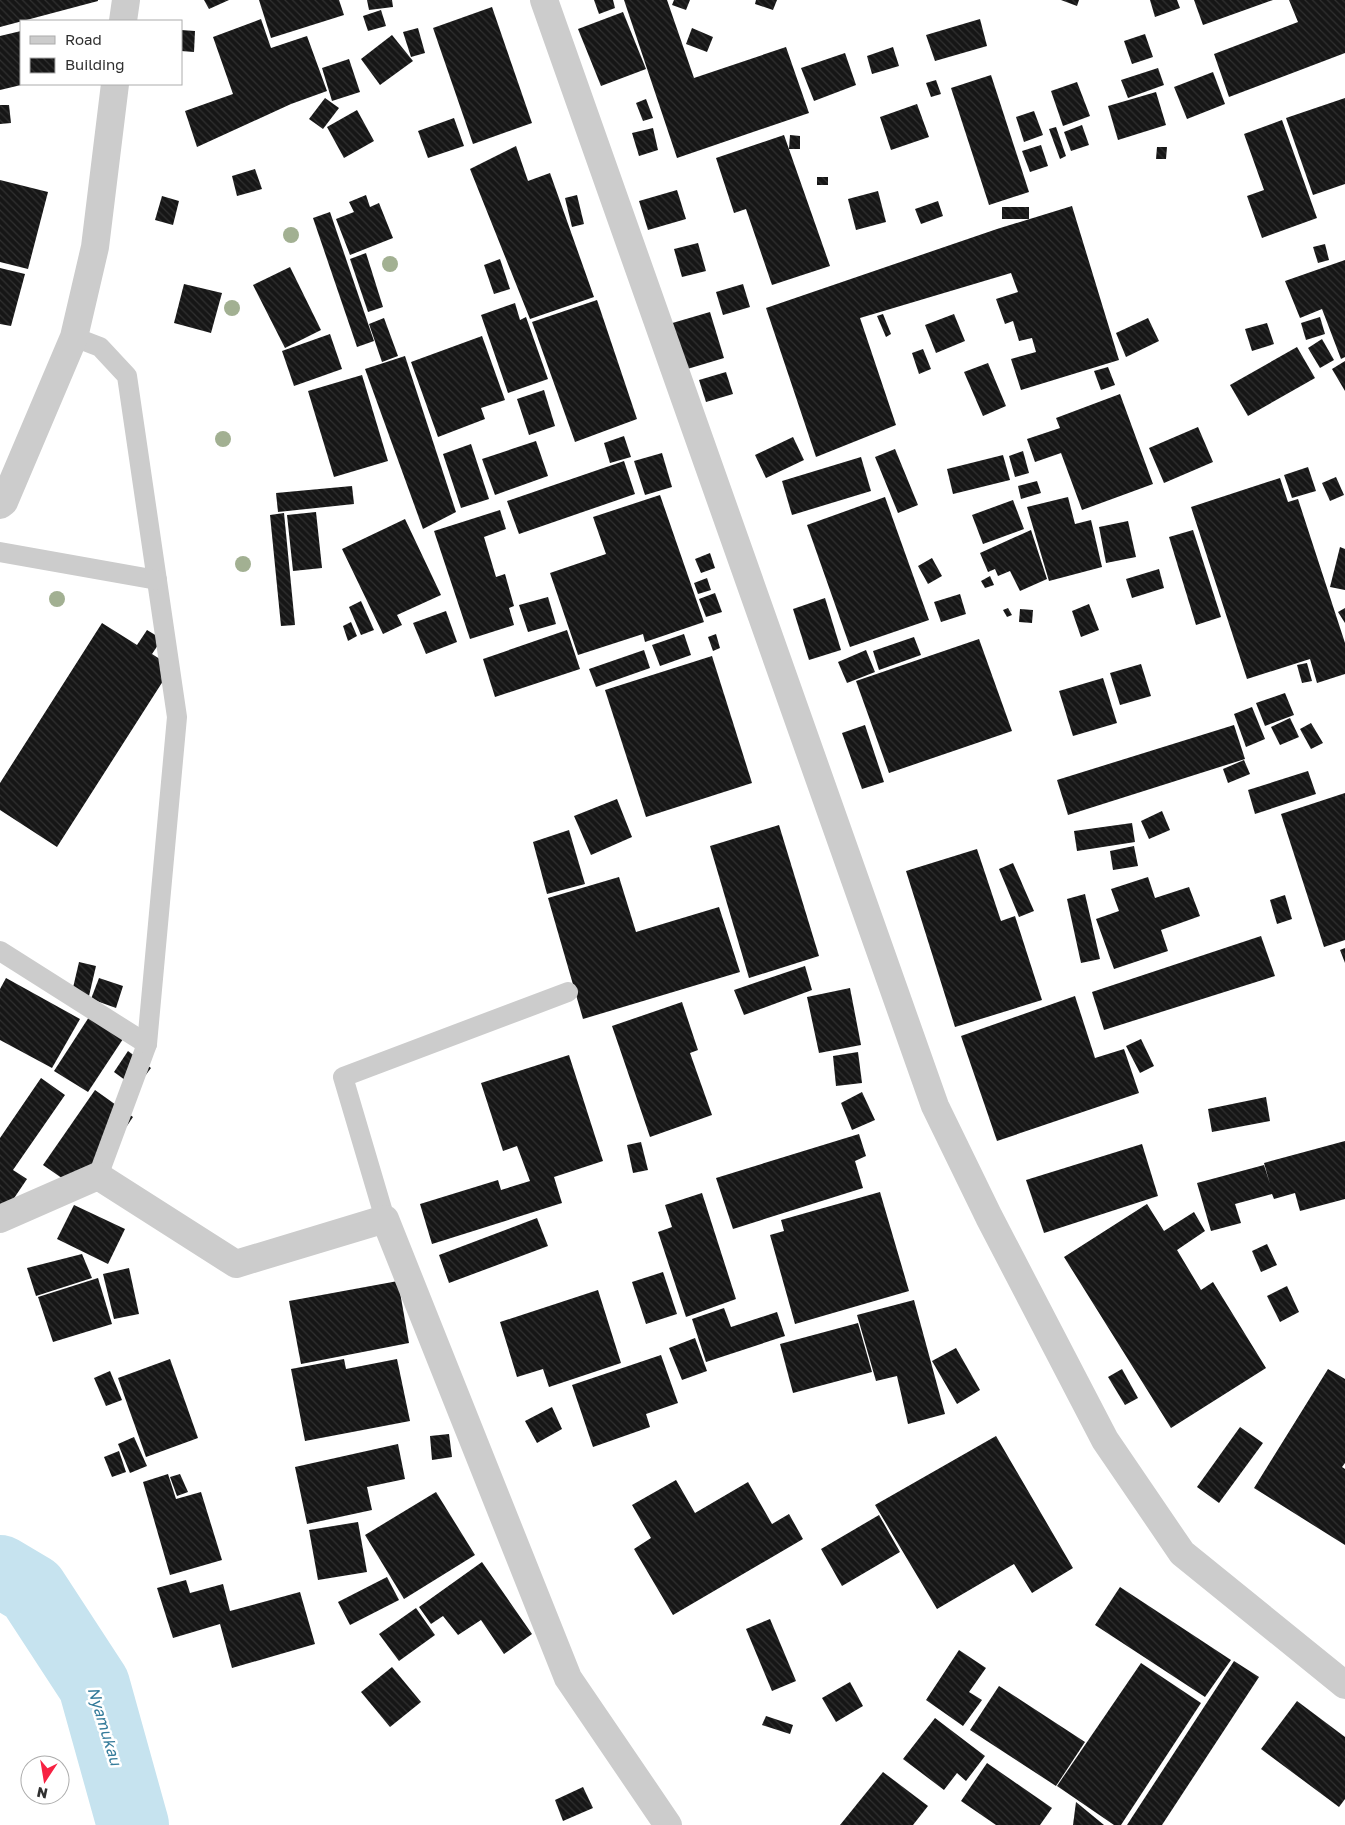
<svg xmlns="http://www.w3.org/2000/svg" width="1345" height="1825" font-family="'Golos Text',sans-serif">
	<defs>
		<pattern id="building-back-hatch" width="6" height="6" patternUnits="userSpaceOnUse" patternTransform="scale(1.25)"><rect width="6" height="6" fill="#161616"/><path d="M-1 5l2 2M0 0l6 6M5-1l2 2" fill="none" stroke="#303030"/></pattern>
	</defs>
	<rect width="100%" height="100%" fill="#fff"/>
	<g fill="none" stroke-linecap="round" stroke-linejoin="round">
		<polyline stroke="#c6e3ef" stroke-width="72" points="0,1571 32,1590 94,1685 133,1825"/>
	</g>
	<g fill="url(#building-back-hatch)">
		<polygon points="0,0 98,0 98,1 0,27"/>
		<polygon points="204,0 229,0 209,9"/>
		<polygon points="259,0 339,0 344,15 271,38"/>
		<polygon points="367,0 392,0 393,7 369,10"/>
		<polygon points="594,0 613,0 615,8 599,14"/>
		<polygon points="624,0 667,0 694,78 786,47 809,113 677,158"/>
		<polygon points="674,0 690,0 686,10 672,5"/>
		<polygon points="756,0 777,0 773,10 755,4"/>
		<polygon points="1061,0 1079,0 1077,6"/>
		<polygon points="1150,0 1177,0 1180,8 1155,17"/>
		<polygon points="1194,0 1273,0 1203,25"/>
		<polygon points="1289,0 1345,0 1345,53 1229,97 1214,54 1298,22"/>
		<polygon points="492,7 532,123 473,144 433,28"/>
		<polygon points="381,10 386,26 368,31 363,16"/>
		<polygon points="623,12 646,69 601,86 578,29"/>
		<polygon points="261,19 271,48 307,36 327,91 291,104 197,147 185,111 233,94 213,37"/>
		<polygon points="980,19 987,46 935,61 926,35"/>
		<polygon points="418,28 425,53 411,57 403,32"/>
		<polygon points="692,28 713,37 707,52 686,44"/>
		<polygon points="181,30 195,31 194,52 181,51"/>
		<polygon points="21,31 21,85 0,90 0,36"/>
		<polygon points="1145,34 1153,57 1132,64 1124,41"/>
		<polygon points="392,35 413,61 380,85 361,59"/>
		<polygon points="893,47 899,66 872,74 867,56"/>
		<polygon points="845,53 856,85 814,101 801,68"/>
		<polygon points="349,59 360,92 332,101 322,68"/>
		<polygon points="1158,68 1164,85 1128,98 1121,80"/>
		<polygon points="1213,72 1225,104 1187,119 1174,87"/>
		<polygon points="991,75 1029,192 989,205 951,88"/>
		<polygon points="936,80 941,94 931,97 926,83"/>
		<polygon points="1077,82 1090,116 1063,126 1051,91"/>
		<polygon points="1156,92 1166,125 1118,140 1108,106"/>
		<polygon points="325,98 339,108 323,129 309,119"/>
		<polygon points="1345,98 1345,184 1313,195 1286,118"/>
		<polygon points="646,99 653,118 643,121 636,103"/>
		<polygon points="917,104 929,137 891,150 880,117"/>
		<polygon points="0,105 9,105 11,123 0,124"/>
		<polygon points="357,110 374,141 344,158 327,127"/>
		<polygon points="1034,111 1043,135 1024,142 1016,117"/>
		<polygon points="454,118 464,146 428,158 418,131"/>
		<polygon points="1282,120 1317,218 1262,238 1247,196 1264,190 1244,134"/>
		<polygon points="1082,125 1089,145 1071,151 1064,132"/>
		<polygon points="1056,127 1066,156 1060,159 1049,129"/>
		<polygon points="653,128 658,150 639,156 632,133"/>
		<polygon points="784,135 830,266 772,285 746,209 734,213 716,158"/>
		<polygon points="790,135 800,136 800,149 789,149"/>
		<polygon points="1041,145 1048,166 1030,172 1022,151"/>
		<polygon points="516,146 528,181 550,173 594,297 530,319 470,169"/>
		<polygon points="1157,147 1167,147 1166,159 1156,159"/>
		<polygon points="255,169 262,189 237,196 232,176"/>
		<rect x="817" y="177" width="11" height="8"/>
		<polygon points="0,180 48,192 28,269 0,262"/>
		<polygon points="677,190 686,219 648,230 639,201"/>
		<polygon points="878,191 886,222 856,230 848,199"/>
		<polygon points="366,195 370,207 379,203 393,238 350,255 336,219 354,212 349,202"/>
		<polygon points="577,195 584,224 572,227 565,198"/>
		<polygon points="162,196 179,201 173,225 155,220"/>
		<polygon points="938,201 943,216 921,224 915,209"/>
		<polygon points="1072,206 1119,360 1021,390 1011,359 1036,352 1032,338 1019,341 1013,321 1005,324 996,299 1018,292 1011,273 860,318 896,425 816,457 766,308 997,229"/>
		<rect x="1002" y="207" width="27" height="12"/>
		<polygon points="330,212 374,341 357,347 313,218"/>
		<polygon points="698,243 706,271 682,277 674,249"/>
		<polygon points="1325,244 1329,260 1318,263 1313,247"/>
		<polygon points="366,253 383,307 368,312 350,259"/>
		<polygon points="500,259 510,289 494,294 484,265"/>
		<polygon points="1345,260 1345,357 1341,359 1322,309 1300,318 1285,281"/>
		<polygon points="290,267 321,330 285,348 253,285"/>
		<polygon points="0,268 25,274 11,326 0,324"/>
		<polygon points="184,284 222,293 211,333 174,323"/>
		<polygon points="743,284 750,307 723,315 716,292"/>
		<polygon points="597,300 637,419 575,442 532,322"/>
		<polygon points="515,303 520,320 526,317 548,379 508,393 481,315"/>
		<polygon points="710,312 724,358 684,370 669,324"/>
		<polygon points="883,314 891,334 886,337 877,316"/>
		<polygon points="954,314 965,341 936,353 925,325"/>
		<polygon points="1320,317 1325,334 1306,340 1301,323"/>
		<polygon points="384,318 398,356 382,362 369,324"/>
		<polygon points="1148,318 1159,341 1126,357 1116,333"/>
		<polygon points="1267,323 1274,344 1252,351 1245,329"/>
		<polygon points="330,334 342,369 294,386 282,351"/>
		<polygon points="482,336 505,400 481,408 485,419 438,437 411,362"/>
		<polygon points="1322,339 1334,360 1320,368 1308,348"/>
		<polygon points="1297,347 1315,378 1248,416 1230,385"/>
		<polygon points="923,349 931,369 919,374 912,353"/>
		<polygon points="405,356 456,512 423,529 365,369"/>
		<polygon points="1345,361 1345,391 1332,369"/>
		<polygon points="988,363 1006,406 983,416 964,372"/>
		<polygon points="1108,367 1115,385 1101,390 1094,371"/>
		<polygon points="726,372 733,394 706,402 699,380"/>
		<polygon points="362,375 388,461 334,477 308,391"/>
		<polygon points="544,390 555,426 529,435 517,399"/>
		<polygon points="1120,394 1153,484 1082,510 1061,453 1035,462 1027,439 1060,428 1056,418"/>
		<polygon points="1198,427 1213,462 1164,483 1149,448"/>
		<polygon points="624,436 631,457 610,463 604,443"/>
		<polygon points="793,437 804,460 766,478 755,455"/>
		<polygon points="536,441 548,476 495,495 482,459"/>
		<polygon points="471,444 489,499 461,508 443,454"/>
		<polygon points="895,449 918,505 898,513 875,457"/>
		<polygon points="1023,451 1029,473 1015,477 1009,456"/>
		<polygon points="662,453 672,487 645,495 634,461"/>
		<polygon points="1003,455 1010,480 953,494 947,469"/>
		<polygon points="861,457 871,491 792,515 782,481"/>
		<polygon points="624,461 635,494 519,534 507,501"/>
		<polygon points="1308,467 1316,491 1292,498 1284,475"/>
		<polygon points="1336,477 1344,495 1330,501 1322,483"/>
		<polygon points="1280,478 1288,502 1298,499 1345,643 1345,674 1317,683 1310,659 1247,679 1191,507"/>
		<polygon points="1037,481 1041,493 1021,499 1018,486"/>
		<polygon points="352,486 354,504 278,512 276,493"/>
		<polygon points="660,495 704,622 645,642 643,634 578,655 550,573 606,554 593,517"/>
		<polygon points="885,497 929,620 850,647 807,525"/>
		<polygon points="1068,497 1075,524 1091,520 1102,567 1049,581 1027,507"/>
		<polygon points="1013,500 1024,529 983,544 972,515"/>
		<polygon points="500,510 506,529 484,537 496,577 505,574 514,606 509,608 514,625 470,639 434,531"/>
		<polygon points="316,512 322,568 293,571 287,515"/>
		<polygon points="284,513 295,625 281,626 270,515"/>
		<polygon points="405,519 441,595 397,615 402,625 383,634 342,549"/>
		<polygon points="1128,521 1136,557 1106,563 1099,527"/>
		<polygon points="1031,530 1047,579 1020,591 1010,571 998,576 995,569 988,572 980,553"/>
		<polygon points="1193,530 1221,617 1196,625 1169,537"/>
		<polygon points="1340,547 1345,549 1345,590 1330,587"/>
		<polygon points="710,553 715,568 701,573 695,559"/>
		<polygon points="932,558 942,576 928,584 918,566"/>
		<polygon points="1159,569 1164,588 1132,598 1126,579"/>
		<polygon points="990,576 994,585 985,588 981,581"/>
		<polygon points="707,578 711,590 698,594 694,583"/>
		<polygon points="715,593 722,612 706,617 699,599"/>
		<polygon points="960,594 966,614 941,622 934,602"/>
		<polygon points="548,597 556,624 528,632 519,605"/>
		<polygon points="825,598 841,650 809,660 793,609"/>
		<polygon points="361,601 374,630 361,635 349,607"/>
		<polygon points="1089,604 1099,630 1081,637 1072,611"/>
		<polygon points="1008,608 1012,615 1007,617 1003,610"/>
		<polygon points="1345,608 1345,623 1338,612"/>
		<polygon points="1020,609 1033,610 1032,623 1019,622"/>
		<polygon points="446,611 457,642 426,654 413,623"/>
		<polygon points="351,622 357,636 348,641 343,626"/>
		<polygon points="102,623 137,645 147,630 162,639 152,654 172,667 57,847 0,810 0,783"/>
		<polygon points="567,630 580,669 495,697 483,659"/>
		<polygon points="684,634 691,655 660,666 652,645"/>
		<polygon points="716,634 720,648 713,651 708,637"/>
		<polygon points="914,637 921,655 879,670 873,651"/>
		<polygon points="979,639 1012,731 889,773 856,681"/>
		<polygon points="644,650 650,668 596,687 589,669"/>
		<polygon points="866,650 875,672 847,683 838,662"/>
		<polygon points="712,656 752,783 646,817 605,690"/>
		<polygon points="1307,663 1312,681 1302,683 1297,665"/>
		<polygon points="1141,664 1151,696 1120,705 1110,673"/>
		<polygon points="1103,678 1117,723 1073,736 1059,691"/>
		<polygon points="1285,693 1294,715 1265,726 1256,703"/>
		<polygon points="1252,707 1265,739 1246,747 1234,714"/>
		<polygon points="1290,718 1299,737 1280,745 1271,727"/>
		<polygon points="1311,723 1323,743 1311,749 1300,729"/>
		<polygon points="865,725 884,782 862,789 842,733"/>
		<polygon points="1234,725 1245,759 1068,815 1057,780"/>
		<polygon points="1244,760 1250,774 1228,783 1223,769"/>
		<polygon points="1308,771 1316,794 1255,814 1248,790"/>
		<polygon points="1345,793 1345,940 1324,947 1281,814"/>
		<polygon points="617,799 632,837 591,855 574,816"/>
		<polygon points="1162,811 1170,830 1149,839 1141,821"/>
		<polygon points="1132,823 1135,842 1077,851 1074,831"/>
		<polygon points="779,825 819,956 749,978 710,846"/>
		<polygon points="569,830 585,884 547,894 533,842"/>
		<polygon points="1134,846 1138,866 1113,870 1110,851"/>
		<polygon points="977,849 1001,921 1015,916 1042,1000 955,1027 906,871"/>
		<polygon points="1013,863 1034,911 1019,917 999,869"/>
		<polygon points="619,877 636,932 719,907 740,972 583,1019 548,898"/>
		<polygon points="1148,877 1155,898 1189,887 1200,916 1161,930 1168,951 1114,969 1096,919 1119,911 1111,889"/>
		<polygon points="1085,894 1100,959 1081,963 1067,899"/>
		<polygon points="1285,895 1292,919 1277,924 1270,900"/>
		<polygon points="1261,936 1275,976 1104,1030 1092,992"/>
		<polygon points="1345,948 1345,963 1340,950"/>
		<polygon points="79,962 96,966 89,996 72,992"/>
		<polygon points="805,966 812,990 744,1015 734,990"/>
		<polygon points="6,978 80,1019 52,1068 0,1040 0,989"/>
		<polygon points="99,978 123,986 116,1008 91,999"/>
		<polygon points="850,988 861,1045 819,1053 807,997"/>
		<polygon points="1075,996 1095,1058 1124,1049 1139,1093 997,1141 961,1036"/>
		<polygon points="682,1002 698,1050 690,1053 712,1115 650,1137 612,1026"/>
		<polygon points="89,1017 123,1039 88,1092 54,1071"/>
		<polygon points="1141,1039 1154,1066 1140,1073 1126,1046"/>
		<polygon points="128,1051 151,1068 136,1088 114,1072"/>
		<polygon points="858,1052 862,1083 836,1086 833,1056"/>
		<polygon points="569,1055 603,1161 554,1177 562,1203 432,1244 420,1204 498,1180 501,1190 530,1181 517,1146 503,1151 481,1083"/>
		<polygon points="41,1078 65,1095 13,1170 27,1179 0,1219 0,1138"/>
		<polygon points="95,1090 133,1117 82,1192 43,1165"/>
		<polygon points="862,1092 875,1120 852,1130 841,1103"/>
		<polygon points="1266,1097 1270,1121 1212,1132 1208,1109"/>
		<polygon points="859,1134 866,1156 855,1161 863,1188 733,1229 716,1178"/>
		<polygon points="1345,1141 1345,1199 1300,1211 1295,1193 1274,1199 1272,1194 1235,1204 1241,1223 1211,1231 1197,1183 1264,1165 1270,1184 1264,1163"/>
		<polygon points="641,1142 648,1170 633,1173 627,1145"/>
		<polygon points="1142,1144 1158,1196 1044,1233 1026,1180"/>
		<polygon points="880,1192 909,1291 795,1324 770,1235 784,1231 781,1220"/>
		<polygon points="702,1193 736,1299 686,1317 658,1232 672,1227 665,1205"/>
		<polygon points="1147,1204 1164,1231 1194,1212 1205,1231 1177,1250 1201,1290 1213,1282 1266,1368 1171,1428 1064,1257"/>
		<polygon points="74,1205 125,1229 108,1264 57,1239"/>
		<polygon points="537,1218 548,1246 449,1283 439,1255"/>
		<polygon points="1267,1244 1277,1265 1261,1272 1252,1251"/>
		<polygon points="82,1254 92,1278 36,1296 27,1268"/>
		<polygon points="129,1268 139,1314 114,1319 103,1274"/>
		<polygon points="663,1272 677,1314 646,1324 632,1282"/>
		<polygon points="98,1278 112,1324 53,1342 38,1297"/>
		<polygon points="398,1281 409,1343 301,1364 289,1301"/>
		<polygon points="1287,1286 1299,1312 1280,1322 1267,1296"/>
		<polygon points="598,1290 621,1363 549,1387 543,1369 517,1377 500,1322"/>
		<polygon points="914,1300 945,1414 908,1424 897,1376 876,1381 857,1315"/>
		<polygon points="724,1308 731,1327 777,1312 785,1336 706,1362 692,1319"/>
		<polygon points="858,1323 872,1372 793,1393 780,1344"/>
		<polygon points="695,1338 707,1371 682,1380 669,1348"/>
		<polygon points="956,1348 980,1390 957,1404 932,1361"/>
		<polygon points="661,1355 678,1403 646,1414 650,1427 593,1447 572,1385"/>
		<polygon points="170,1359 198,1438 146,1457 118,1378"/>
		<polygon points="344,1359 346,1369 397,1359 410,1421 305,1441 291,1369"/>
		<polygon points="1122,1369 1138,1398 1125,1405 1108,1377"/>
		<polygon points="1328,1369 1345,1379 1345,1463 1342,1467 1345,1469 1345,1545 1254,1488"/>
		<polygon points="110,1371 122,1400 106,1406 94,1378"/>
		<polygon points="552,1407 562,1429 537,1443 525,1421"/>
		<polygon points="1240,1427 1263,1443 1219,1503 1197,1487"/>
		<polygon points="449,1434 452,1457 432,1460 430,1436"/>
		<polygon points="996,1436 1073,1568 1032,1593 1014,1564 937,1609 875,1505"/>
		<polygon points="134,1437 147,1466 130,1473 118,1444"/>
		<polygon points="398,1444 405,1479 367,1487 372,1510 307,1524 295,1467"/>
		<polygon points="119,1451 126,1472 112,1477 104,1457"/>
		<polygon points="168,1474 176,1499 201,1492 222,1560 170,1575 143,1482"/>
		<polygon points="180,1474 188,1492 177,1496 170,1477"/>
		<polygon points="676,1480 695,1513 748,1482 772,1524 789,1514 803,1539 673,1615 634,1549 651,1538 632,1505"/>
		<polygon points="436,1492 475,1555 404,1599 365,1535"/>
		<polygon points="879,1515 900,1552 842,1586 821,1549"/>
		<polygon points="358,1522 367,1572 318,1580 309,1530"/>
		<polygon points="482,1562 532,1634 504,1654 481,1620 458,1635 443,1616 431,1624 419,1607"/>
		<polygon points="387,1577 399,1600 350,1625 338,1602"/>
		<polygon points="186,1580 190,1593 223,1584 230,1611 300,1592 315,1644 232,1668 220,1624 173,1638 157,1588"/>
		<polygon points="1120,1587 1231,1660 1205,1697 1095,1625"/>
		<polygon points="416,1608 435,1635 399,1661 379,1634"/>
		<polygon points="770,1619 796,1681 772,1691 746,1629"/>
		<polygon points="959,1650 986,1668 969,1692 982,1700 963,1726 926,1700"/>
		<polygon points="1234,1661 1259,1677 1162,1825 1127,1825"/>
		<polygon points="1141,1663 1201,1703 1121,1825 1114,1825 1057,1786"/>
		<polygon points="392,1667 421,1702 390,1727 361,1692"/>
		<polygon points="850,1682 863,1706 836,1722 822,1698"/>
		<polygon points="999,1686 1085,1742 1056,1786 970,1730"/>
		<polygon points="1297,1701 1345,1737 1345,1799 1339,1807 1261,1749"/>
		<polygon points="766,1716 793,1725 790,1734 762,1725"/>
		<polygon points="935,1718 985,1756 966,1781 957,1773 944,1790 903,1759"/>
		<polygon points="987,1763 1052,1808 1040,1825 996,1825 961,1801"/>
		<polygon points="883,1772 928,1806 913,1825 840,1825"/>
		<polygon points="583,1787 593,1808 563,1821 555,1800"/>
		<polygon points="1076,1802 1104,1825 1073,1825"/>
	</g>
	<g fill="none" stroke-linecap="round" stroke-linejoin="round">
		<g stroke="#ccc" stroke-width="20">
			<polyline points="74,337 100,347 127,376 177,717 147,1044 98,1176"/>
			<polyline points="0,552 157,580"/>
			<polyline points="0,951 147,1044"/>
			<polyline points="385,1219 343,1077 568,992"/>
		</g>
		<g stroke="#ccc" stroke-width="28">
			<polyline points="544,0 935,1106 989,1217 1105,1440 1182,1553 1345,1685"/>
			<polyline points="123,21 126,0"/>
			<polyline points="0,505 4,502 74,337 95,247 115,84"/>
			<polyline points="0,1219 98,1176 236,1264 385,1219 568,1678 668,1825"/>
		</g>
	</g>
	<g fill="#a2b092">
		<circle cx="291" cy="235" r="8"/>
		<circle cx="390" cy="264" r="8"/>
		<circle cx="232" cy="308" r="8"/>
		<circle cx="223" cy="439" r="8"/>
		<circle cx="243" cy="564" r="8"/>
		<circle cx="57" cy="599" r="8"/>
	</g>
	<g text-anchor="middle" stroke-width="5" stroke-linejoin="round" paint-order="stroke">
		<g font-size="16" font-style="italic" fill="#347b9a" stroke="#fff">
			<text transform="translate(105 1726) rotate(73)" y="6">Nyamukau</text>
		</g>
	</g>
	<rect x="20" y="20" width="162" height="65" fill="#ffffff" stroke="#acacac"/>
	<rect x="30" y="36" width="25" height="8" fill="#cccccc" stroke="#acacac"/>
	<text x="65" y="45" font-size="15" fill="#2f2f2f">Road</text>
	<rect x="30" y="58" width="25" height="15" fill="url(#building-back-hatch)" stroke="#acacac"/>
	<text x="65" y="70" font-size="15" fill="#2f2f2f">Building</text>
	<g transform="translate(45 1780) rotate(192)"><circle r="24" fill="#ffffff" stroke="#acacac"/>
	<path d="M0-4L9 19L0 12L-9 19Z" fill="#f72142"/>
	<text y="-8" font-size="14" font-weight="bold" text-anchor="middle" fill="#2f2f2f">N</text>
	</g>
</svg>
